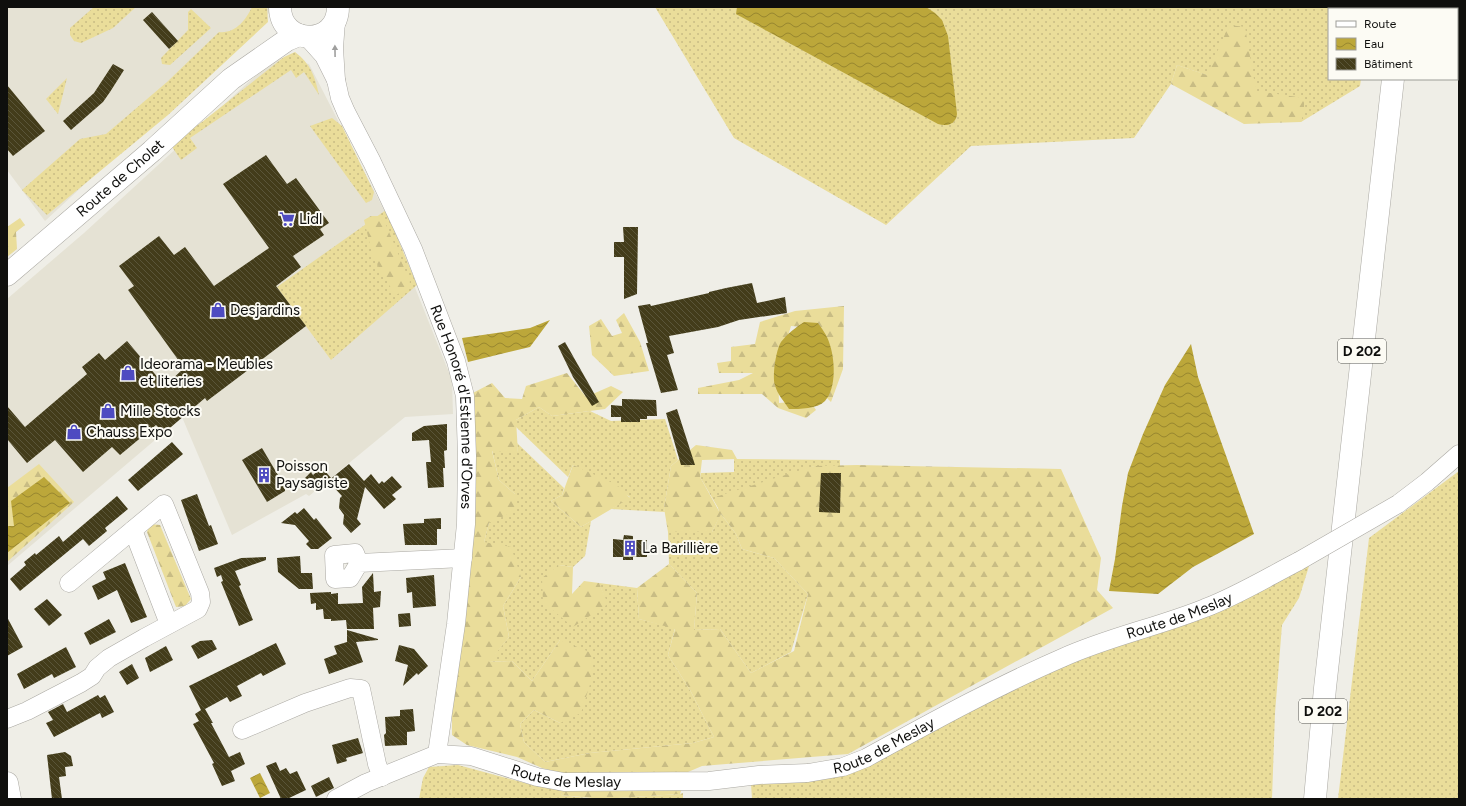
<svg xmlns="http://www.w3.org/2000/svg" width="1466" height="806" font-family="Figtree,sans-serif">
	<defs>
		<pattern id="grass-dots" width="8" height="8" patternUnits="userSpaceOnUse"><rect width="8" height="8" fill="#eadd9a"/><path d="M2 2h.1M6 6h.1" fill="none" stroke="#c8bc84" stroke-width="1.8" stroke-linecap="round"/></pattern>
		<pattern id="forest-firs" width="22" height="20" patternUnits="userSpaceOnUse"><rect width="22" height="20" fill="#eadd9a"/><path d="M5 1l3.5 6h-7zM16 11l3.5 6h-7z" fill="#c8bc84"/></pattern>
		<pattern id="water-waves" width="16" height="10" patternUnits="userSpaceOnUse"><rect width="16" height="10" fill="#bca73a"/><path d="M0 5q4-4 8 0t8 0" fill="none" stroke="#97862f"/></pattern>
		<pattern id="building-back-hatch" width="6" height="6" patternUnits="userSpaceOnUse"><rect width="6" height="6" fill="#433c1a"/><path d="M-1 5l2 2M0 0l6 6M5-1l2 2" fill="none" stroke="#5a5539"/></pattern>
	</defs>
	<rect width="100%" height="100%" fill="#efeee7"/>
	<g fill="#e5e2d4">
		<polygon points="7,7 276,7 45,221 7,170"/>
		<polygon points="276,57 309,64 384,210 452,380 453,414 405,417 309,496 306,494 232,535 182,417 7,566 7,299 84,233"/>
	</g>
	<g fill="url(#grass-dots)">
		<polygon points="94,7 136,7 113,28 81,43 74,41 70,35 70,28"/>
		<path d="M252,7H267L268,22L168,115L47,215L22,190L80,139L106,134L167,82L219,32C235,34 246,20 252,7Z"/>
		<polygon points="655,7 1371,7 1371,9 1329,9 1329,79 1361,79 1360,86 1301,122 1256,92 1177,65 1171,84 1134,138 971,146 886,225 734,138"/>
		<polygon points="191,9 211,28 170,65 162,64 161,58 188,30 188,12"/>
		<path d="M295,52C310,63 315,76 319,95L304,72L296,78L291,70L190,138L197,148L181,160L170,144L202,122L284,57Z"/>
		<polygon points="67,78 58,114 46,99"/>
		<polygon points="332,118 342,126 374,192 372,200 366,203 310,126"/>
		<polygon points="386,210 417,285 331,360 277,287"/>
		<polygon points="539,407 552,416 590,411 611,421 665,419 678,460 671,466 664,508 665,512 611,509 630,497 573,465 568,477 516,427 516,420"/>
		<polygon points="517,443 564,488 562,495 551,501 581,527 591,521 585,556 573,567 559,565 543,602 607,604 599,583 637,588 639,619 675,628 668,655 690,690 714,737 693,743 590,753 545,762 524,742 520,724 534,710 560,723 560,640 532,681 512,661 488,662 509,637 503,606 521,577 484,542 489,523 515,494 499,480 492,450 518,452"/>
		<polygon points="734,459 840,460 840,466 814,466 721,514 736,534 742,549 774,558 808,594 791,652 751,673 720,629 694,630 697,593 669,564 668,532 712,532 721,513 700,477 701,473 734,472"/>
		<polygon points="1459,471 1459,799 1338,799 1369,538"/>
		<polygon points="1310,563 1299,598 1282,625 1275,713 1272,799 752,799 751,784 847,774 987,700 1081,656"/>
		<polygon points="458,765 529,784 563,790 561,795 596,799 419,799 423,778 429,767"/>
		<polygon points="683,793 683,799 602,799 680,794"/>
	</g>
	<g fill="url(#forest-firs)">
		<polygon points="1229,25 1245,27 1256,91 1304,98 1304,111 1301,122 1244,124 1171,84 1177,65 1207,75"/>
		<polygon points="371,216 380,216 384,220 410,282 406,291 395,295 373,257 364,220"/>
		<polygon points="20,218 25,225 16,232 17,249 7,257 7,227"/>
		<polygon points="844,306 843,369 831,402 821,392 818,328 791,326 778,369 779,403 791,402 807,396 816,410 806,418 778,408 762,394 698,394 698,388 739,380 753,373 719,373 717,363 731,361 731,347 755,344 760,322 795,311"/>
		<polygon points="624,313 640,342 649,371 614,376 592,355 589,326 601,319 612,336 622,333 616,320"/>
		<polygon points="567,373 586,397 611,386 623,392 605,409 552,416 539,407 516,420 518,453 492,451 499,480 515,494 515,511 489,523 484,542 511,547 521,577 503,606 509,637 489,662 512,661 532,681 560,640 592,653 591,681 581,713 560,723 534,710 520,724 524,742 545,762 590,753 693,743 714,737 690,690 668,655 675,629 639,619 637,588 669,564 697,593 694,630 720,629 751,673 794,651 808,594 774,558 742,549 736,534 721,514 712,532 668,532 664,508 671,466 696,445 732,450 737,459 702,460 700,477 719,511 715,497 814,466 857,465 1061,469 1101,558 1097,590 1113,608 848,754 702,766 688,772 680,794 602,799 561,795 568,775 542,768 517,757 467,745 452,735 452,713 465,621 475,523 467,396 492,383 505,398 522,399 526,386"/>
		<polygon points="39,464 74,502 7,562 7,488"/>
		<polygon points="573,465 617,485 630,498 581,527 551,501 562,495"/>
		<polygon points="150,524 160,525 191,599 185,606 176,607 147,532"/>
		<polygon points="559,565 573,567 572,594 584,581 599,583 608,604 573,627 543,602 542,578"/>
	</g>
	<g fill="url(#water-waves)">
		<path d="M737,7H926L935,13L942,20L948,36L957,114C956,124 947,127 938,124L736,14Z"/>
		<polygon points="550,320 530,347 468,362 462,338 530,328"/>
		<path d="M804,322L818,323C822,329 827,335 829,342C835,358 837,388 825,401C817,409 800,409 789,409C784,401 777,394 775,385C772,376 776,350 781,342C787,334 795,328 804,322Z"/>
		<polygon points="1191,344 1198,377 1254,534 1193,567 1158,594 1109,591 1115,559 1122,506 1128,473 1143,434 1165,385"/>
		<polygon points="44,477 70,503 7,553 7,526 14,526 11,501"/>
		<polygon points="260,773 270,793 260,798 250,778"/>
	</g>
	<g fill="url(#building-back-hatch)">
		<polygon points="152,12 178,41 169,49 143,20"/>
		<polygon points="113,64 124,70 110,92 103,102 71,130 63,121 94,93"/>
		<polygon points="7,85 45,131 13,156 7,149"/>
		<polygon points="266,155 287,184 296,178 329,223 320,229 324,235 293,256 301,267 276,286 306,326 207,401 205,398 164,433 156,425 120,455 112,447 83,472 55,440 27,463 7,439 7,406 25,427 87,374 82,367 99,353 105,360 127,341 165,386 184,368 128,290 134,286 119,266 159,236 174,255 185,247 214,286 269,248 223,184"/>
		<polygon points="623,227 638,227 637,294 624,299 624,257 614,257 614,242 624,242"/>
		<polygon points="752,283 757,303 785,297 787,313 739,320 718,327 669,336 674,353 667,355 678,390 661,393 646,343 648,343 638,306 650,304 651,306 709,293 709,292 726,288"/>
		<polygon points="565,342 599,402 592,406 573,377 558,346"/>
		<polygon points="622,399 656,400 657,416 647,416 647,419 640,419 640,422 621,422 621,417 611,417 611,405 622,406"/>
		<polygon points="677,409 685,434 695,465 681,465 666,413"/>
		<polygon points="447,424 447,450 444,451 445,468 443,468 444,487 428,488 426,462 431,462 429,440 412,441 412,433 424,426"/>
		<polygon points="172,442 183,454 138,491 128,480"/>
		<polygon points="262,448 285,487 285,491 267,502 242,460"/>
		<polygon points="349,464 364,481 371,474 379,484 382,481 384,483 392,476 402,487 392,495 396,499 384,509 365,487 357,519 361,524 351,533 343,524 344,515 339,508 340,498 342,496 328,481"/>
		<polygon points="319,470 324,470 331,478 316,490 313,486 310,488 303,480 311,472 313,475"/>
		<polygon points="821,473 841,473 840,513 819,512"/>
		<polygon points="197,494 209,526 211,525 218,544 199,551 181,500"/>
		<polygon points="117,496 128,509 105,528 107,531 89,546 83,539 20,591 10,579 26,565 24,562 35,553 36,555 59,536 63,542"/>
		<polygon points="304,508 314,520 316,518 332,538 318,549 311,549 306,544 309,541 295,525 281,523 295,512 297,514"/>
		<polygon points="441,518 441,529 437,529 437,545 405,545 403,524 424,523 424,519"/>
		<polygon points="624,535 633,536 633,540 647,540 647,557 633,557 633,560 623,560 623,557 613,557 613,539 623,540"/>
		<polygon points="300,556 301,573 312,573 313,589 299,589 278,572 277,558"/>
		<polygon points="266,557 266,560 235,571 241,585 239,586 253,620 239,626 221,582 223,581 221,575 217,577 214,568 241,558"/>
		<polygon points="125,563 147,617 131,623 117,590 98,600 92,586 106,579 103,572"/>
		<polygon points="373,573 374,592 381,591 380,607 373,608 374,629 347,629 346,620 331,621 331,619 324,619 323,609 316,610 316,603 311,604 310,593 331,592 331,594 338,593 338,604 363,603 362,587"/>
		<polygon points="434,575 436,606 413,608 412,592 407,593 406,578"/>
		<polygon points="47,599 62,615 49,626 34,609"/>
		<polygon points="410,613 411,626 399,627 398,614"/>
		<polygon points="7,617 23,647 7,656"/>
		<polygon points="109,619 116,632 90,645 84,633"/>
		<polygon points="347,630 378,639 378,640 356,642 363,662 329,674 324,659 337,654 334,646 347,642"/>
		<polygon points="212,640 217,649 198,659 191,646 200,641"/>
		<polygon points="276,643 286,664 263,676 261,673 237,686 242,696 230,702 227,697 205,709 213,723 211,723 229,757 240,752 245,764 231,771 235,781 222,786 212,764 214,763 193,724 199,721 195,714 201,710 189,686"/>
		<polygon points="399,645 414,649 428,666 418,675 417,673 403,686 408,665 395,661"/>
		<polygon points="166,646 173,660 150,672 145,658"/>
		<polygon points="66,647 76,667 54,678 52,674 24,689 17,674"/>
		<polygon points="132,664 139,678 127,685 119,672"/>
		<polygon points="98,695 100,698 105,695 114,712 102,718 100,713 54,737 46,723 53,720 48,712 63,704 67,712"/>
		<polygon points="413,709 415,731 407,732 407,745 385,746 384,735 386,733 385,717 400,716 400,710"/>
		<polygon points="358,738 363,753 346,758 347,761 337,764 332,745"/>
		<polygon points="65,752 71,756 73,766 65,767 66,776 59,777 62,799 52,799 47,755"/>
		<polygon points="276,762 280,771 286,768 290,774 297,771 306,790 287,799 281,799 266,766"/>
		<polygon points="329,777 334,788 316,797 311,786"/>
	</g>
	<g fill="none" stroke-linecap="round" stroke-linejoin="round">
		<defs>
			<g id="minor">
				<polyline points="307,37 324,56 336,80 334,48 336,21"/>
				<path id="s1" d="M336,80L340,98L346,112L372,162L413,249L456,361L465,396L467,456L466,524L456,624L437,754"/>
				<polyline points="1398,504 1427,482 1459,454"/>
				<polyline points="133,530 169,624"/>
				<polyline points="359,563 350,578 335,579 334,555 355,553 359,563 463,558"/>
				<polyline points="7,719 27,711 81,683 92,676 97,668 109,658 144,638 198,609 201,602 200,593 164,504 69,583"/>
				<polyline points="242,730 305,703 350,688 361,689 377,764 382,777"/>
				<path id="s2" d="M336,799L366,783L437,754L471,756L537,777L564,782L709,781L759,775L808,773L843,767L866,758C930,723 995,687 1062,658C1108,637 1158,627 1205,608C1237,596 1268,577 1299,561"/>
			</g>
			<g id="major">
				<path d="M280,7C280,46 338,47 338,7"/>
				<polyline points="1401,9 1401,7"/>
				<path id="s3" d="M7,275L152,151L231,79L287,40L299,35"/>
				<polyline points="7,783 10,799"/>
				<polyline points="1315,799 1325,688 1393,79"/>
			</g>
		</defs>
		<use href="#minor" stroke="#aaa8a2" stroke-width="19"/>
		<use href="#major" stroke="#aaa8a2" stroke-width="23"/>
		<use href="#minor" stroke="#fff" stroke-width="18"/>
		<use href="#major" stroke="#fff" stroke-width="22"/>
		<defs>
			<polyline id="minor-bridge" points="1299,561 1398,504"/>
		</defs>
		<use href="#minor-bridge" stroke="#aaa8a2" stroke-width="19" stroke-linecap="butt"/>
		<use href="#minor-bridge" stroke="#fff" stroke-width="18"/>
	</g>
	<defs><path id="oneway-solid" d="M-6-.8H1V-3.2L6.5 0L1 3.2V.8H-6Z"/></defs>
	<use fill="#9f9f9e" href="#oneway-solid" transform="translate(335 51) rotate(-91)"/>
	<defs>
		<symbol id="supermarket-bare" viewBox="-9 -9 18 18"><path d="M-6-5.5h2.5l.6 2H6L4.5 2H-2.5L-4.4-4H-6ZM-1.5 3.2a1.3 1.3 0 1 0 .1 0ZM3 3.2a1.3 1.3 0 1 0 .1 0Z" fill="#4e4bc1" stroke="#fcfbf4" stroke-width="2.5" paint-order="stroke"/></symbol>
		<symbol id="shop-bare" viewBox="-9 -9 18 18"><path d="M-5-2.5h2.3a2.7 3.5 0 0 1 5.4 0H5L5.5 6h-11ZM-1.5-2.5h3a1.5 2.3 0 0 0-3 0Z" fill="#4e4bc1" stroke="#fcfbf4" stroke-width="2.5" paint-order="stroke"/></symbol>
		<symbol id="building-bare" viewBox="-9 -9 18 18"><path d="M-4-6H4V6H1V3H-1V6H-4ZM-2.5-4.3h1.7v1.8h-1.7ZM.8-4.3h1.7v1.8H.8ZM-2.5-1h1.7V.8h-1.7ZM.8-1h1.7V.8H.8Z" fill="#4e4bc1" stroke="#fcfbf4" stroke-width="2.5" paint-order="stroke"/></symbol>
	</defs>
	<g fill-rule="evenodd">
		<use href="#supermarket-bare" x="276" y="208" width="22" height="22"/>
		<use href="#shop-bare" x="207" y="299" width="22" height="22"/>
		<use href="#shop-bare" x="117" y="362" width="22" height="22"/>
		<use href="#shop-bare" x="97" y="400" width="22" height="22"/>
		<use href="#shop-bare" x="63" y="421" width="22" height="22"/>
		<use href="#building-bare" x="253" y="464" width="22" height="22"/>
		<use href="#building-bare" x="619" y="537" width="22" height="22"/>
	</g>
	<g text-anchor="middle" stroke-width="4" stroke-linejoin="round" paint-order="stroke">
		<g fill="#fcfbf4" stroke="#565652" stroke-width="1">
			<rect x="1338" y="339" width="48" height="24" rx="3"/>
			<rect x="1299" y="699" width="48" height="24" rx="3"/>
		</g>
		<g font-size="14" font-weight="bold" fill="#0f0f0d">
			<text x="1362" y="356">D 202</text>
			<text x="1323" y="716">D 202</text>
		</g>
		<g font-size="15" fill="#0f0f0d" stroke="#fcfbf4">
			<text dy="5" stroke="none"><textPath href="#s3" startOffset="149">Route de Cholet</textPath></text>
			<text dy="5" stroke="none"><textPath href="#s1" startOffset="351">Rue Honoré d'Estienne d'Orves</textPath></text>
			<text dy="5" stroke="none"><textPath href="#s2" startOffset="891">Route de Meslay</textPath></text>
			<text dy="5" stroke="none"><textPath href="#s2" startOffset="567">Route de Meslay</textPath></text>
			<text dy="5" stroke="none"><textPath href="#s2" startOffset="243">Route de Meslay</textPath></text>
		</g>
		<g font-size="15" fill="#0f0f0d" stroke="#fcfbf4" text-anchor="start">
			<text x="299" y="224">Lidl</text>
			<text x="230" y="315">Desjardins</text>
			<text x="140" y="369">Ideorama - Meubles<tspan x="140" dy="17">et literies</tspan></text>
			<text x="120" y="416">Mille Stocks</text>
			<text x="86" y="437">Chauss Expo</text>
			<text x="276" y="471">Poisson<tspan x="276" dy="17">Paysagiste</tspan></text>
			<text x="642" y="553">La Barillière</text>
		</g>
	</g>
	<rect width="1466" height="806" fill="none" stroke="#0f0f0d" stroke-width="16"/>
	<rect x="1328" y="8" width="130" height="72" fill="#fcfbf4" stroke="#9d9d98"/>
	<rect x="1336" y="21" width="20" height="6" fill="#ffffff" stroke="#9d9d98"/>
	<text x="1364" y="28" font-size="12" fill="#0f0f0d">Route</text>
	<rect x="1336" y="38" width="20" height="12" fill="url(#water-waves)" stroke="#9d9d98"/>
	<text x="1364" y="48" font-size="12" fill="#0f0f0d">Eau</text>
	<rect x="1336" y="58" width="20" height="12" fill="url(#building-back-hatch)" stroke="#9d9d98"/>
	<text x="1364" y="68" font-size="12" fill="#0f0f0d">Bâtiment</text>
</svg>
